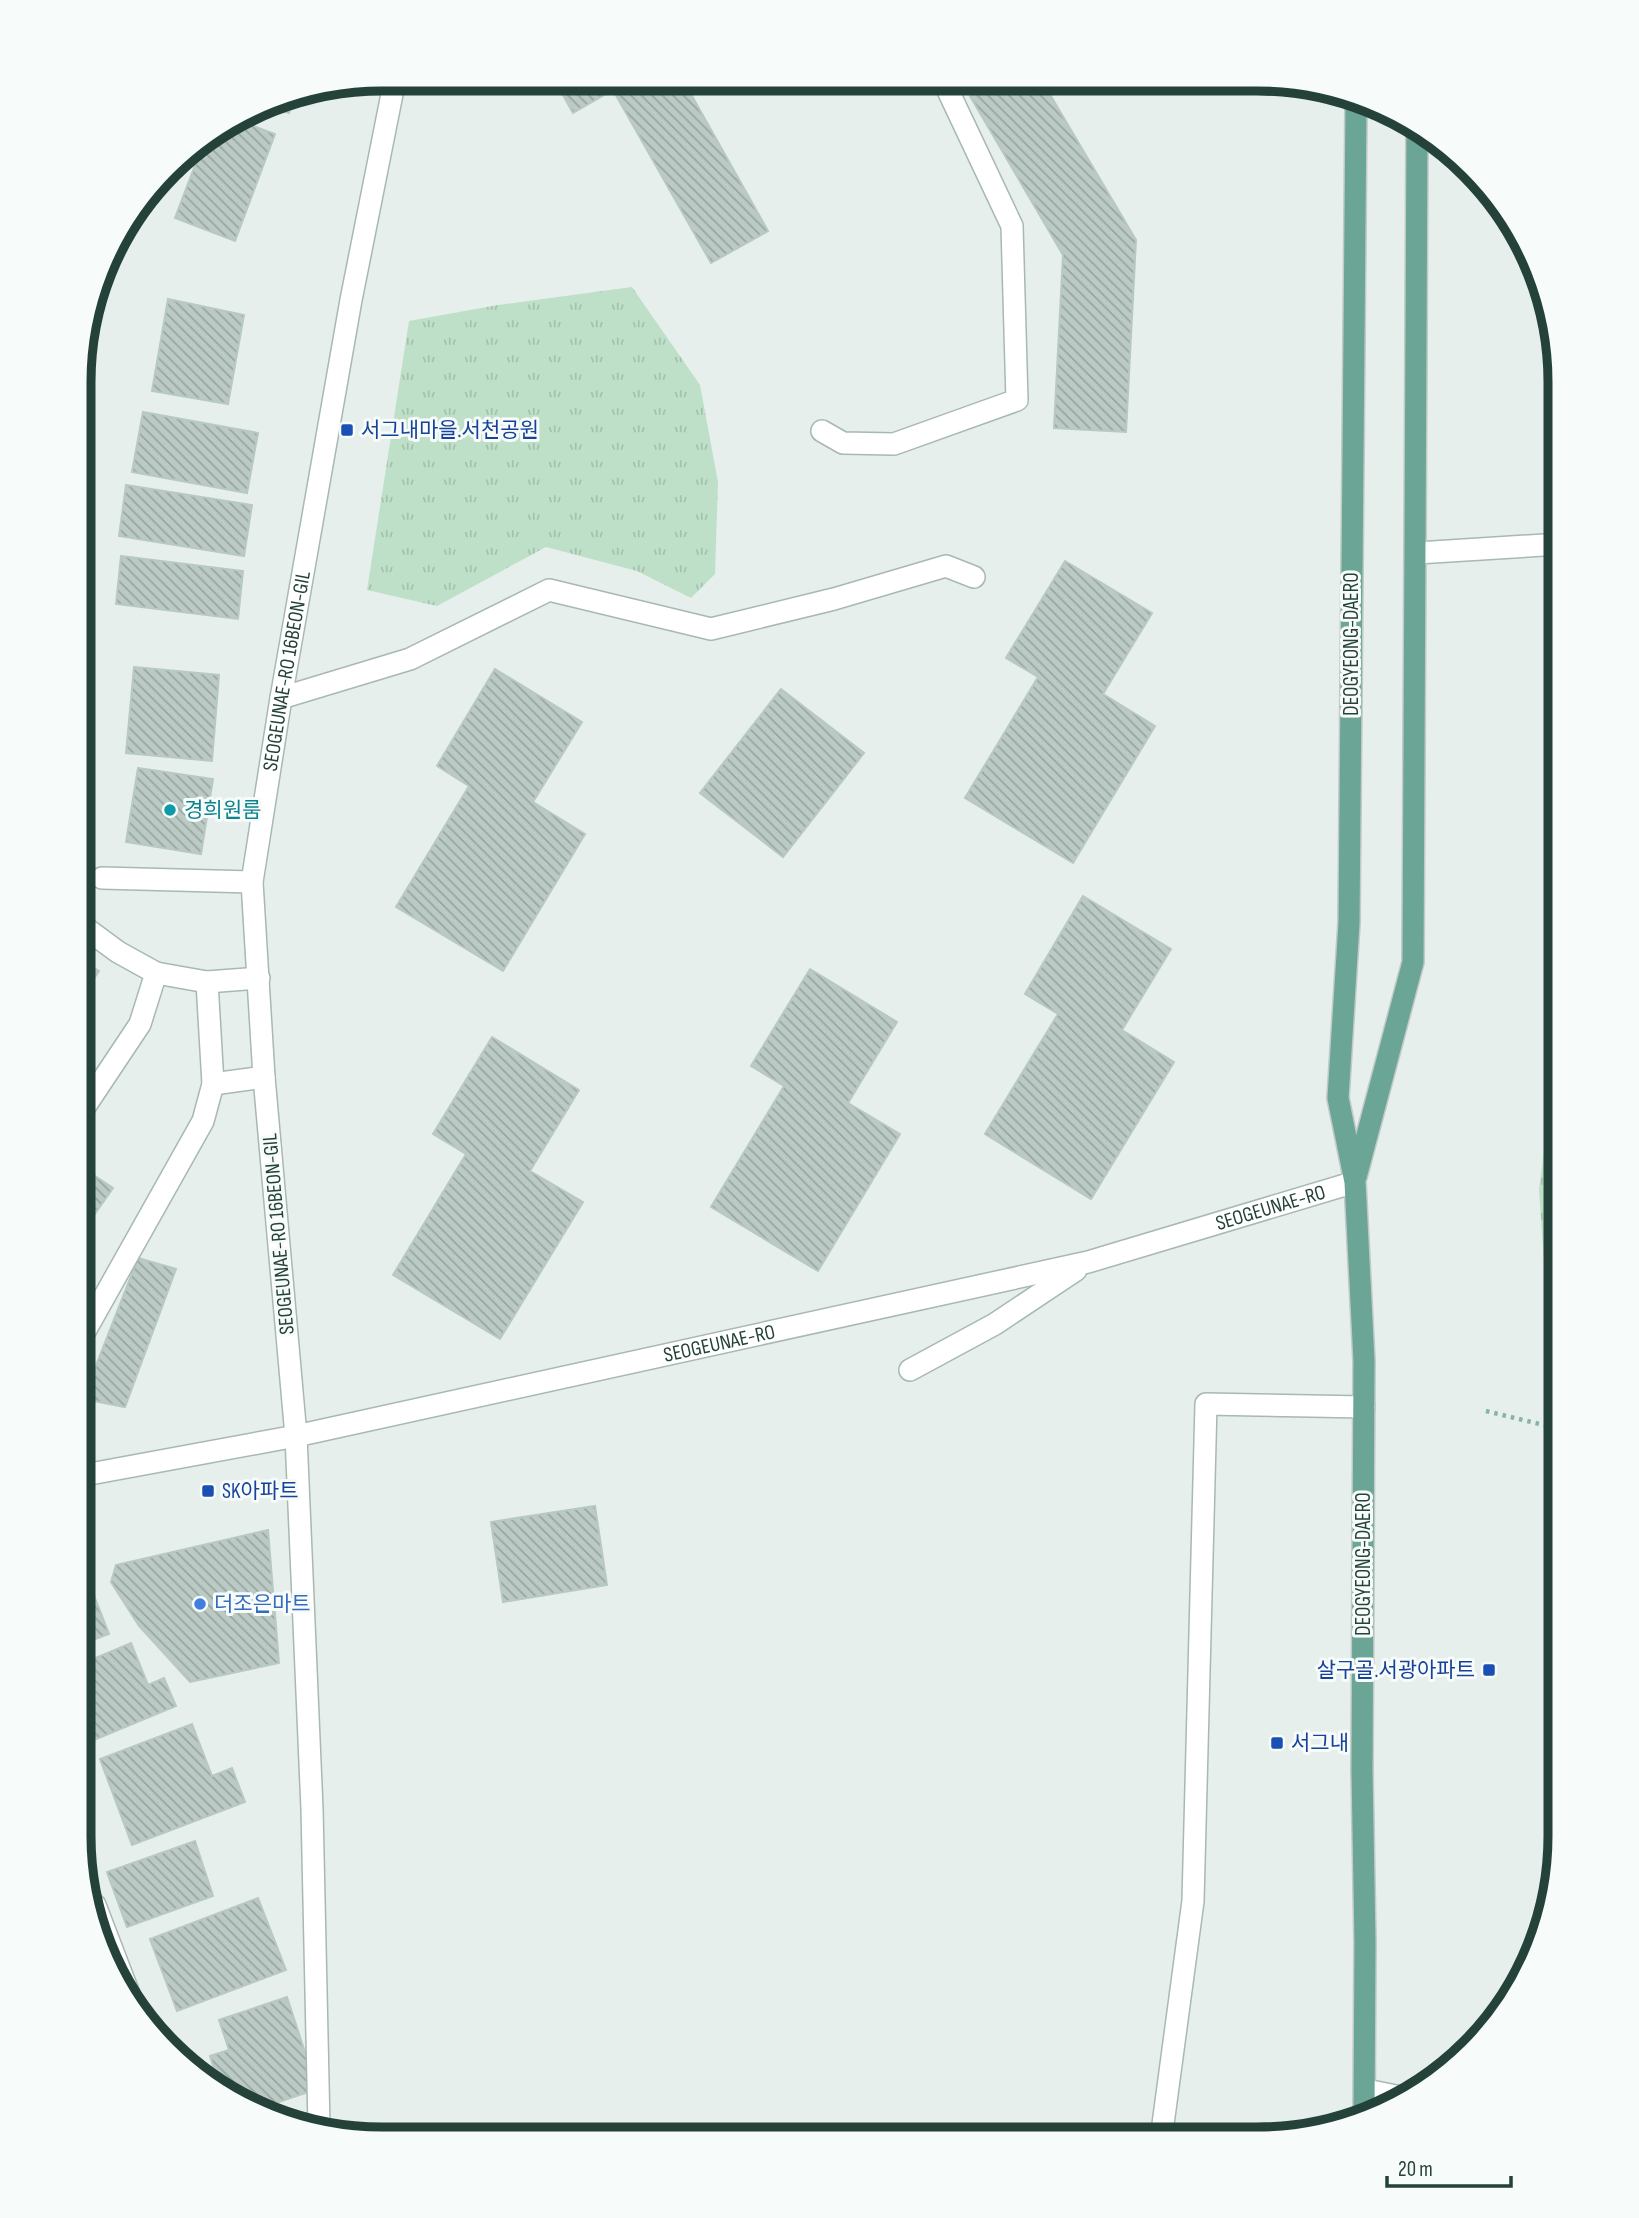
<svg xmlns="http://www.w3.org/2000/svg" width="1639" height="2218" font-family="'Sofia Sans Condensed','Noto Sans KR',sans-serif">
	<defs>
		<pattern id="park-tufts" width="24" height="20" patternUnits="userSpaceOnUse" patternTransform="scale(1.75)"><rect width="24" height="20" fill="#bfe0c8"/><path d="M3 7l-1-3M5 7V3M7 7l1-3M15 17l-1-3M17 17v-4M19 17l1-3" fill="none" stroke="#a4c1ad"/></pattern>
		<pattern id="building-back-hatch" width="6" height="6" patternUnits="userSpaceOnUse" patternTransform="scale(1.75)"><rect width="6" height="6" fill="#bbcac4"/><path d="M-1 5l2 2M0 0l6 6M5-1l2 2" fill="none" stroke="#98a6a0"/></pattern>
	</defs>
	<rect width="100%" height="100%" fill="#e6efeb"/>
	<g fill="url(#park-tufts)">
		<polygon points="632,287 700,385 718,482 715,574 691,598 637,571 546,547 437,606 367,590 409,321 498,305"/>
		<polygon points="1550,1105 1560,1107 1560,1422 1550,1348 1539,1190"/>
	</g>
	<g fill="url(#building-back-hatch)" stroke="#b8c9c2" stroke-width="2">
		<polygon points="554,79 683,80 768,231 711,263 613,90 573,113"/>
		<polygon points="995,81 1042,81 1136,240 1126,432 1054,428 1063,255 970,96"/>
		<polygon points="295,93 289,113 265,106 284,95"/>
		<polygon points="240,121 275,134 235,241 175,218 204,142"/>
		<polygon points="168,299 244,315 228,404 152,391"/>
		<polygon points="143,412 258,433 247,493 132,472"/>
		<polygon points="126,485 252,505 244,556 119,536"/>
		<polygon points="121,556 243,571 238,619 116,604"/>
		<polygon points="1065,561 1152,613 1103,694 1155,726 1073,863 965,798 1038,677 1006,658"/>
		<polygon points="134,667 219,675 212,761 126,753"/>
		<polygon points="495,669 582,722 533,802 585,834 503,971 396,907 469,786 437,766"/>
		<polygon points="781,689 864,753 783,857 700,793"/>
		<polygon points="138,768 213,779 201,854 126,842"/>
		<polygon points="1083,896 1171,949 1122,1030 1174,1062 1091,1199 985,1134 1058,1014 1025,994"/>
		<polygon points="80,959 99,971 80,999"/>
		<polygon points="810,969 897,1022 848,1103 900,1134 818,1271 711,1207 784,1086 751,1066"/>
		<polygon points="492,1037 579,1090 530,1171 583,1202 500,1339 393,1275 466,1154 433,1134"/>
		<polygon points="80,1166 113,1188 80,1235"/>
		<polygon points="138,1258 176,1269 125,1407 83,1399"/>
		<polygon points="595,1506 607,1585 503,1602 491,1522"/>
		<polygon points="268,1530 279,1663 190,1682 139,1626 111,1582 116,1565"/>
		<polygon points="84,1570 109,1634 79,1645 79,1572"/>
		<polygon points="131,1643 148,1685 164,1678 176,1706 82,1745 79,1738 79,1665"/>
		<polygon points="192,1724 212,1776 232,1768 245,1802 132,1845 100,1759"/>
		<polygon points="195,1841 213,1896 127,1927 107,1872"/>
		<polygon points="258,1898 286,1970 177,2011 150,1939"/>
		<polygon points="287,1997 317,2089 264,2107 221,2091 210,2056 229,2050 219,2020"/>
	</g>
	<g fill="none" stroke-linecap="round" stroke-linejoin="round">
		<defs>
			<g id="minor">
				<polyline points="822,431 843,443 894,444 1017,400 1012,226 943,80"/>
				<polyline points="1417,553 1560,544"/>
				<polyline points="281,698 410,659 549,590 711,629 834,599 946,566 974,577"/>
				<polyline points="102,878 252,882"/>
				<polyline points="156,973 207,982 259,978"/>
				<polyline points="213,1084 264,1077"/>
				<polyline points="80,1114 140,1024 156,973 118,952 80,924"/>
				<polyline points="80,1340 203,1121 213,1084 207,982"/>
				<polyline points="910,1370 995,1324 1076,1270"/>
				<path id="s1" d="M79,1476L296,1436L1088,1262L1355,1182"/>
				<polyline points="95,1905 133,2004"/>
				<polyline points="1366,2090 1406,2098"/>
				<path id="s2" d="M319,2127L312,1809L296,1436L264,1077L252,882L281,698L351,300L395,79"/>
				<polyline points="1161,2139 1193,1901 1206,1404 1364,1407"/>
			</g>
			<g id="major">
				<polyline points="1356,104 1349,923 1338,1098 1355,1182 1364,1361 1362,1770 1365,1942 1364,2114"/>
				<polyline points="1356,1177 1413,962 1417,127"/>
			</g>
		</defs>
		<use href="#minor" stroke="#a8b8b2" stroke-width="24"/>
		<use href="#major" stroke="#c2cac8" stroke-width="24"/>
		<polyline stroke="#86b3a5" stroke-width="4.5" stroke-dasharray="3.5 5" stroke-linecap="butt" points="1486,1411 1560,1429"/>
		<use href="#minor" stroke="#fff" stroke-width="21"/>
		<use href="#major" stroke="#6aa596" stroke-width="21"/>
	</g>
	<g fill="#1a4fb4" stroke="#f7fbf9" stroke-width="2.5">
		<rect x="340" y="423" width="14" height="14" rx="3.5"/>
		<rect x="201" y="1484" width="14" height="14" rx="3.5"/>
		<rect x="1482" y="1663" width="14" height="14" rx="3.5"/>
		<rect x="1270" y="1736" width="14" height="14" rx="3.5"/>
	</g>
	<circle fill="#0f9aa8" stroke="#f7fbf9" stroke-width="2.5" cx="170" cy="810" r="7"/>
	<circle fill="#3f7fe0" stroke="#f7fbf9" stroke-width="2.5" cx="200" cy="1604" r="7"/>
	<g text-anchor="middle" stroke-width="6" stroke-linejoin="round" paint-order="stroke">
		<g font-size="21" fill="#164399" stroke="#f7fbf9" text-anchor="start">
			<text x="361" y="437">서그내마을.서천공원</text>
			<text x="222" y="1498">SK아파트</text>
			<text x="1475" y="1677" text-anchor="end">살구골.서광아파트</text>
			<text x="1291" y="1750">서그내</text>
		</g>
		<g font-size="21" fill="#24423a" stroke="#f7fbf9">
			<text transform="translate(1351 644) rotate(-90)" y="7">DEOGYEONG-DAERO</text>
			<text dy="7" stroke="none"><textPath href="#s2" startOffset="1461">SEOGEUNAE-RO 16BEON-GIL</textPath></text>
			<text dy="7" stroke="none"><textPath href="#s1" startOffset="1222">SEOGEUNAE-RO</textPath></text>
			<text transform="translate(278 1234) rotate(-95)" y="7">SEOGEUNAE-RO 16BEON-GIL</text>
			<text dy="7" stroke="none"><textPath href="#s1" startOffset="654">SEOGEUNAE-RO</textPath></text>
			<text transform="translate(1363 1564) rotate(-90)" y="7">DEOGYEONG-DAERO</text>
		</g>
		<g font-size="21" fill="#0d838f" stroke="#f7fbf9" text-anchor="start">
			<text x="184" y="817">경희원룸</text>
		</g>
		<g font-size="21" fill="#366cbe" stroke="#f7fbf9" text-anchor="start">
			<text x="214" y="1611">더조은마트</text>
		</g>
	</g>
	<path d="M0 0H1639V2218H0ZM382 91H1257A291 291 0 0 1 1548 382V1836A291 291 0 0 1 1257 2127H382A291 291 0 0 1 91 1836V382A291 291 0 0 1 382 91Z" fill="#f7fbf9" fill-rule="evenodd"/>
	<path fill="none" stroke="#24423a" stroke-width="9" d="M382 91H1257A291 291 0 0 1 1548 382V1836A291 291 0 0 1 1257 2127H382A291 291 0 0 1 91 1836V382A291 291 0 0 1 382 91Z"/>
	<path d="M1387 2176v10h124v-10" fill="none" stroke="#24423a" stroke-width="3.5"/>
	<text x="1398" y="2176" font-size="21" fill="#24423a" stroke="#f7fbf9" stroke-width="5" paint-order="stroke">20 m</text>
</svg>
